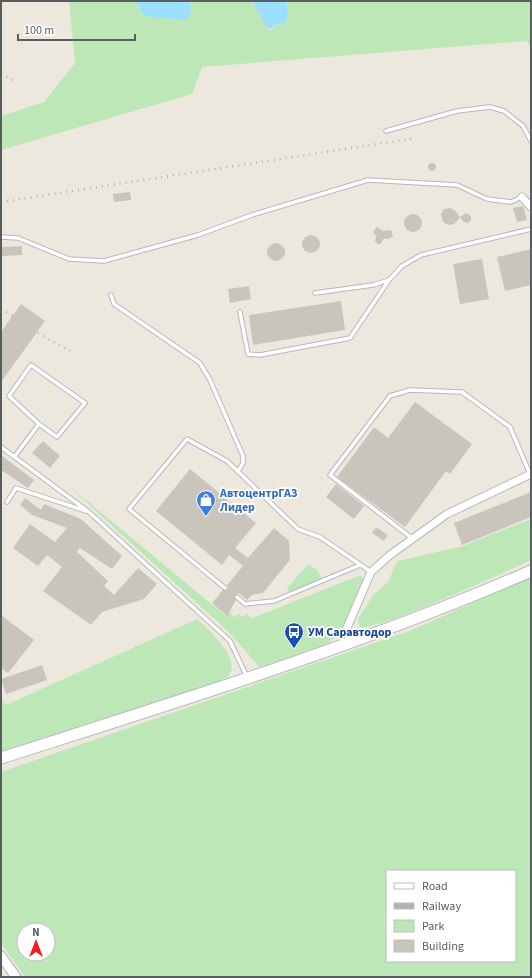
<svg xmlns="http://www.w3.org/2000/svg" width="532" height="978" font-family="'Source Sans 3',sans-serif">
	<rect width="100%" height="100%" fill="#ede8de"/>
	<g fill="#bde7b7" fill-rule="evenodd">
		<polygon points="69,1 135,1 144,16 192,8 189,1 252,1 267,28 270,30 273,29 275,25 282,23 288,10 287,1 531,1 531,49 527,41 202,67 192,94 1,150 1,116 44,102 75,63"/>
		<polygon points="64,482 226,616 230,612 235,618 238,614 243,617 247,614 252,618 358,576 361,576 364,582 362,596 339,632 327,644 259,667 237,641 220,624"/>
		<path d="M531,519V560C508,571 375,632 360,627L358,619L373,595L388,582L397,561L460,547Z"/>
		<polygon points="308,564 317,570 322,579 288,592 287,589 289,586"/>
		<path d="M531,577V977H25L1,943V772L412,630ZM387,871H515V961H387ZM24,930H48V954H24Z"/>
		<path d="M197,619C207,628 242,659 229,675C228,677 224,679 222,681L1,751V700L6,705Z"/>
	</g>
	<g fill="#9cdfff">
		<polygon points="135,1 189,1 192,8 187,20 144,16"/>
		<polygon points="252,1 287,1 288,17 285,23 275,25 272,29 267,28"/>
	</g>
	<g fill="#c9c5bd">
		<circle cx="432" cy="167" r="4"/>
		<polygon points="130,192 131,200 114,202 113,194"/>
		<polygon points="523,206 527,220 517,222 513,208"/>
		<polygon points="450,208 456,211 460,218 454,224 448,225 443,222 441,214 444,209"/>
		<polygon points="466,213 471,216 471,220 468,223 464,222 460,217"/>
		<circle cx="413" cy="223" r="9"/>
		<polygon points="377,227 383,231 391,230 393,236 389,239 383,239 381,244 378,244 375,241 376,236 373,232"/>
		<circle cx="311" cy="244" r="9"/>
		<circle cx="276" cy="252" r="9"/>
		<polygon points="22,246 22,255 1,256 1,247"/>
		<polygon points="531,249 531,285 505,291 497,257"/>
		<polygon points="482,259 489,299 460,304 453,264"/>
		<polygon points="249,286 251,299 230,303 228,289"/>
		<polygon points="341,301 345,330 253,345 249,315"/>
		<polygon points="21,304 45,321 1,382 1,332"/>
		<polygon points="415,402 472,444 450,474 446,471 405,527 337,477 374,427 388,438"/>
		<polygon points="43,441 60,456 50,468 32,453"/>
		<polygon points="1,455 34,480 28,488 1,470"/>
		<polygon points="190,469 256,523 235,548 248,558 274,528 289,541 290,560 263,593 252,595 247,600 239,593 235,595 236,600 227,616 212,603 223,590 228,590 227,585 243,566 229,555 222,565 156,511"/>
		<polygon points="336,484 364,506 354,519 326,497"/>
		<polygon points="531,492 531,517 462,545 454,523"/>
		<polygon points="25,498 41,510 44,504 81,519 122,556 112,569 80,548 77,552 108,581 104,586 114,595 138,568 157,584 144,599 102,612 91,625 43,591 62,567 47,555 38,566 13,548 30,524 55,542 67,528 32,515 20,505"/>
		<polygon points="376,527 388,535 384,541 372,533"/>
		<polygon points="1,615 34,640 8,673 1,668"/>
		<polygon points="42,665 47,680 6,694 1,679"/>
	</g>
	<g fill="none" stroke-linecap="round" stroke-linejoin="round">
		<defs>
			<g id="service">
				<polyline points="386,131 457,111 490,107 504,111 523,126 531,141"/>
				<polyline points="1,237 18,238 69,259 104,261 198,235 252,215 368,180 457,185 487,199 511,202 522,197"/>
				<polyline points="315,293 373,285 389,280"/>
				<polyline points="111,295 114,304 200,363 210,380 243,456 243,463 238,471"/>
				<polyline points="240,312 248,354 260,355 350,338 389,280 402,266 421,255 531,229"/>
				<polyline points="1,447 89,512 230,641 247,677"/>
				<polyline points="15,456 39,424 9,396 31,365 85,403 57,437 39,424"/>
				<polyline points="7,502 16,488 86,511"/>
				<polyline points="413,539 330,475 390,396 410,390 462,392 510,427 530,474"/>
				<polyline points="225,588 129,509 187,439 227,461 298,529 320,537 371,572"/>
				<polyline points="237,597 245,604 274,601 360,565"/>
			</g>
			<g id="minor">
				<polyline points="522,197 531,207"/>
				<polyline points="350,642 346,630 371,572 390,555 447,514 531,474"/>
			</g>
			<polyline id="tertiary" points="1,956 16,977"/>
			<path id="secondary" d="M1,758C179,701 359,646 531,571"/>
		</defs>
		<use href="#service" stroke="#b4b8bd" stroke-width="5.5"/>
		<use href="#minor" stroke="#b4b8bd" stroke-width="9"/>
		<use href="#tertiary" stroke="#b4b8bd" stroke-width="11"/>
		<use href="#secondary" stroke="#b2b8bd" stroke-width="13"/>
		<use href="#service" stroke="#fff" stroke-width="3.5"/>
		<use href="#minor" stroke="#fff" stroke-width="7"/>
		<use href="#tertiary" stroke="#fff" stroke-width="9"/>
		<use href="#secondary" stroke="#fff" stroke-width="11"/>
		<g stroke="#b1b2b2" stroke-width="2.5" stroke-dasharray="1 5" stroke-linecap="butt">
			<polyline points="1,74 13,80"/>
			<polyline points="1,202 416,138"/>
			<polyline points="1,309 13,316"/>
			<polyline points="38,333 70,351"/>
		</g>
	</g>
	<defs>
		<symbol id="shop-pin" viewBox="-11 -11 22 30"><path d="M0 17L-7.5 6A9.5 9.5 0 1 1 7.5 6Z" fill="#3f7fe0" stroke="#fff"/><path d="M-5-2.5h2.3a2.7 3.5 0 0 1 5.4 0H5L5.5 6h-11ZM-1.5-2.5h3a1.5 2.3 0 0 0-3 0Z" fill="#fff"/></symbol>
		<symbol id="bus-pin" viewBox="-11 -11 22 30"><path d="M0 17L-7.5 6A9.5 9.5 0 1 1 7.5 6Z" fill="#1a4fb4" stroke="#fff"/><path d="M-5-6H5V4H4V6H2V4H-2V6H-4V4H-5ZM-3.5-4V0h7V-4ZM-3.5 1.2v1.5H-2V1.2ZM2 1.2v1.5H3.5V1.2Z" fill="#fff"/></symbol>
	</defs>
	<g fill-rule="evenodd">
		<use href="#shop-pin" x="195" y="489" width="22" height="30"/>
		<use href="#bus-pin" x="283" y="621" width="22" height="30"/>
	</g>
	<g text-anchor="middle" stroke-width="3.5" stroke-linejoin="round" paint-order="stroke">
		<g font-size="12" font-weight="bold" fill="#366cbe" stroke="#fff" text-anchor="start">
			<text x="220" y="497">АвтоцентрГАЗ<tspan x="220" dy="14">Лидер</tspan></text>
		</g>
		<g font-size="12" font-weight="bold" fill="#164399" stroke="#fff" text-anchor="start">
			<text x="308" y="636">УМ Саравтодор</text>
		</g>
	</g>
	<rect width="532" height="978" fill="none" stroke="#575d61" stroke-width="4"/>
	<rect x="386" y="870" width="130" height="92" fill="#ffffff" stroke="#bcbec0"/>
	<rect x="394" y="883" width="20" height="6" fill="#ffffff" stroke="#bcbec0"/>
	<text x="422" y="890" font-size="12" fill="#575d61">Road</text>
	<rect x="394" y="903" width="20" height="6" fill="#b1b2b2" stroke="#bcbec0"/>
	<text x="422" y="910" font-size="12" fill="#575d61">Railway</text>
	<rect x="394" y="920" width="20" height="12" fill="#bde7b7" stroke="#bcbec0"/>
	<text x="422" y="930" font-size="12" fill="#575d61">Park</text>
	<rect x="394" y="940" width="20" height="12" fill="#c9c5bd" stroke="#bcbec0"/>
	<text x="422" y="950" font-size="12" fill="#575d61">Building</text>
	<g transform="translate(36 942)"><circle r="19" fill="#ffffff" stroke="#bcbec0"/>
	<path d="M0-3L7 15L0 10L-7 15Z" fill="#f81820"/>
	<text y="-6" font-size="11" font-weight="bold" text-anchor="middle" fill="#575d61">N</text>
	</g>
	<path d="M18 34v6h117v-6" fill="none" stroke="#575d61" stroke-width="2"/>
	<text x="24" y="34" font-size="12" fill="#575d61" stroke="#ffffff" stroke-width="3" paint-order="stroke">100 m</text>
</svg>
